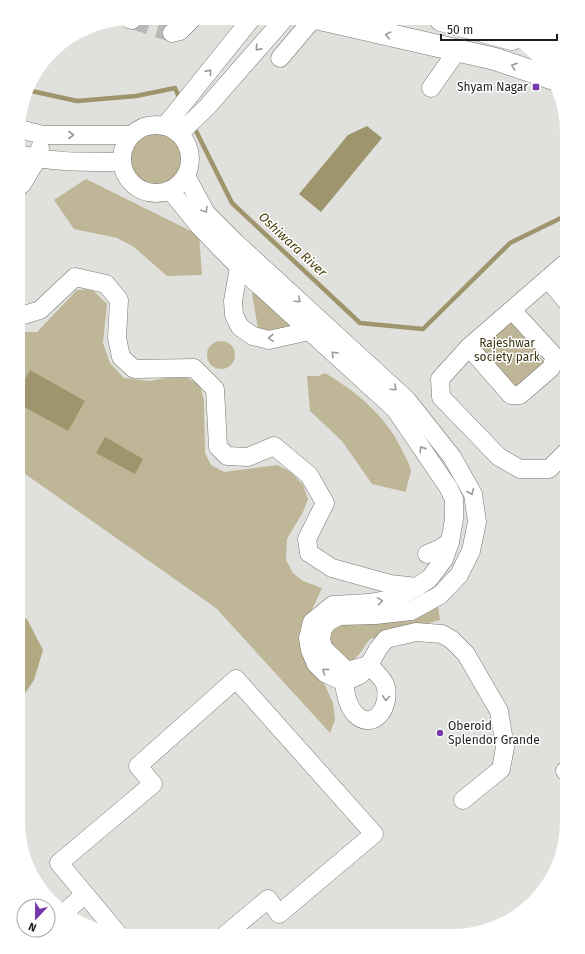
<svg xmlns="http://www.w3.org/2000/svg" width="585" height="954" font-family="'Fira Sans',sans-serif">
	<rect width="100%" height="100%" fill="#e0e0dd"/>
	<g fill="#beb696">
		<circle cx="155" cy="159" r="26"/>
		<polygon points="86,179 199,235 202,275 167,276 134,247 117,238 74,229 54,200"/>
		<polygon points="254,286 300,326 259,334 252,294"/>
		<polygon points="92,289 107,304 103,343 110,363 124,378 150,381 182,374 200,386 204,401 205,453 211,465 224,472 277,465 291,472 303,485 308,499 303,512 287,539 286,560 293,573 303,581 322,588 304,627 312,664 324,683 333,703 335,720 330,733 216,608 18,469 19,329 22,332 37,332 77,290"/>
		<polygon points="511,315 546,365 518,389 472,349"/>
		<circle cx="221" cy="355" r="14"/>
		<path d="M325,373C359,393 389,419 405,456C407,460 411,467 411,471C411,473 406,487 406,492L372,484L342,441L310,411L307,376H319Z"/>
		<path d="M438,605L440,620L370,639C363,648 362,653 353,660H343L328,639L334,627L344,623L361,625Z"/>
	</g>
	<polygon fill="#b3a980" points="18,616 27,619 43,650 34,680 18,704"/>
	<g fill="#9e956d">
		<polygon points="367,126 382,138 321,212 299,194 348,135"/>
		<polygon points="30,370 85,401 68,431 19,404 19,391"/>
		<polygon points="105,437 143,459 135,474 96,453"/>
	</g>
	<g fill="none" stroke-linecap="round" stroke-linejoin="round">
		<g stroke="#9e956d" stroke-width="4.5">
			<polyline points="27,90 77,101 136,96 175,88 180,99"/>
			<polyline points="193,125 232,203 360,323 423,329 510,243 567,215"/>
		</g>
		<polyline stroke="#b9b9b7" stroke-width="18" stroke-dasharray="18 9" stroke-linecap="butt" points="132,20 172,33"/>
		<defs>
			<g id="minor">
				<polyline points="129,19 132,20"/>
				<polyline points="172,33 180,31 193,18"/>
				<polyline points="280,58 313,19"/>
				<polyline points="431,88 457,51"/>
				<circle cx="156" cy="159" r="34"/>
				<polyline points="165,126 251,19"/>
				<polyline points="19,129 43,135 131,135"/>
				<polyline points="179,134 207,107 284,19"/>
				<path d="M19,154C53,163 86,162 121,162"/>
				<polyline points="186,176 206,213 236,243 407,400 452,457 473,494 477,522 471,551 459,575 440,595 411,611 375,615 339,616 328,622 323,629 321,638 323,648 347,671 365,666"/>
				<polyline points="19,187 22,184 37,159 40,148"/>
				<polyline points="170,190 200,227 239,267 395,409 448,487 454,499 454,519 450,542 444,559 430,578 417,587 403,595 386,600 369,603 333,605 312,622 308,638 310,650 316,664 325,673 344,682 360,675 369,665 378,649 386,639 416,632 442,634 452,640 466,654 499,711 505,747 501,769 463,800"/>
				<polyline points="245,260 239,267 233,301 234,315 240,327 253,336 269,340 309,331 316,325"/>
				<polyline points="548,279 567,302"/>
				<polyline points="512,310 555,357 551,368 520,395 511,395 469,347 567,262"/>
				<polyline points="19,312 24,315 40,310 75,277 106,284 119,300 117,338 121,357 134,369 194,368 215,389 218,447 227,456 248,457 274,446 309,475 325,503 307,539 309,553 332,568 390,584 417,587"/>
				<polyline points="469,347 440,379 441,397 499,457 520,469 549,469 567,451"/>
				<polyline points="427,554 439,549 450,542"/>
				<path d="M344,682C345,693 347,705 355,714C375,733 392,704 385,684C382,678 374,670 369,665"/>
				<polyline points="565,771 567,772"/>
				<polyline points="64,913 85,894"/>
				<polyline points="119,935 59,863 153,784 138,766 236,679 374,834 279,914 268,899 225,935"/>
			</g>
			<g id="major">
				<polyline points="320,19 495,59 551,78"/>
				<polyline points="441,20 512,39"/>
			</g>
		</defs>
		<use href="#minor" stroke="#777774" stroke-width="19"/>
		<use href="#major" stroke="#777774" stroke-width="23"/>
		<use href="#minor" stroke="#fff" stroke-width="18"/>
		<use href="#major" stroke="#fff" stroke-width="22"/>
	</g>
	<defs><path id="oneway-chevron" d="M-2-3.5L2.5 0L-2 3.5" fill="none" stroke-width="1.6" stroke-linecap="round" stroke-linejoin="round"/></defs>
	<g stroke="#9a9a99">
		<use href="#oneway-chevron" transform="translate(388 35) rotate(-167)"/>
		<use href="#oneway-chevron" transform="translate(258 48) rotate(132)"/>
		<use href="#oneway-chevron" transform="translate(514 66) rotate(-161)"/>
		<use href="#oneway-chevron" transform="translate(209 72) rotate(-51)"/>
		<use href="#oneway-chevron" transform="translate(71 135)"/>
		<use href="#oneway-chevron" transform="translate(205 210) rotate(57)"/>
		<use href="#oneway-chevron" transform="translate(298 300) rotate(42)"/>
		<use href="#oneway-chevron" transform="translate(271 338) rotate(176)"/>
		<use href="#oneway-chevron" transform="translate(334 354) rotate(-136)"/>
		<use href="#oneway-chevron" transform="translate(394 388) rotate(43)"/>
		<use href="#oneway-chevron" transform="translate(422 449) rotate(-125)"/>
		<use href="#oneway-chevron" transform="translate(471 492) rotate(67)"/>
		<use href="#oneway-chevron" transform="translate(380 601) rotate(-9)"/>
		<use href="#oneway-chevron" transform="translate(325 671) rotate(-144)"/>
		<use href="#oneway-chevron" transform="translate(386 698) rotate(94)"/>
	</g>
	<g fill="#7938ac" stroke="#fff" stroke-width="1.5">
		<rect x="532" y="83" width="8" height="8" rx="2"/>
		<circle cx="440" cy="733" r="4"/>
	</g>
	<g text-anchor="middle" stroke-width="3" stroke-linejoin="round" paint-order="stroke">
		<g font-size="12" fill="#1f1e1d" stroke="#fff" text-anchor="end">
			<text x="528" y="91">Shyam Nagar</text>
			<text x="448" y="730" text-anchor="start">Oberoid<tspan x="448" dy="14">Splendor Grande</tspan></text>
		</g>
		<g font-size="12" fill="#3b3411" stroke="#fff">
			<text x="507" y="347">Rajeshwar<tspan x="507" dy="14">society park</tspan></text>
		</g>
		<g font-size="13" font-style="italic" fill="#4c410d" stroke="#fff">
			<text transform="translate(293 244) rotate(43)" y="5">Oshiwara River</text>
		</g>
	</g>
	<path d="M0 0H585V954H0ZM132 25H453A107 107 0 0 1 560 132V822A107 107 0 0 1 453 929H132A107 107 0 0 1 25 822V132A107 107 0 0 1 132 25Z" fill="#fff" fill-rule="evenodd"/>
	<g transform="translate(36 918) rotate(202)"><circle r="19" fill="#ffffff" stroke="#a5a5a5"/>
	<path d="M0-3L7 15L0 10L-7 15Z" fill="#7938ac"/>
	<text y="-6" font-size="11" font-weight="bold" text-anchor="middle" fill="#1f1e1d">N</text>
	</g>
	<path d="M441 34v6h116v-6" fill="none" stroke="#1f1e1d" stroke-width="2"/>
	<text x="447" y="34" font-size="12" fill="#1f1e1d" stroke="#ffffff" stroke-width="3" paint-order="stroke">50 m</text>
</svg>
